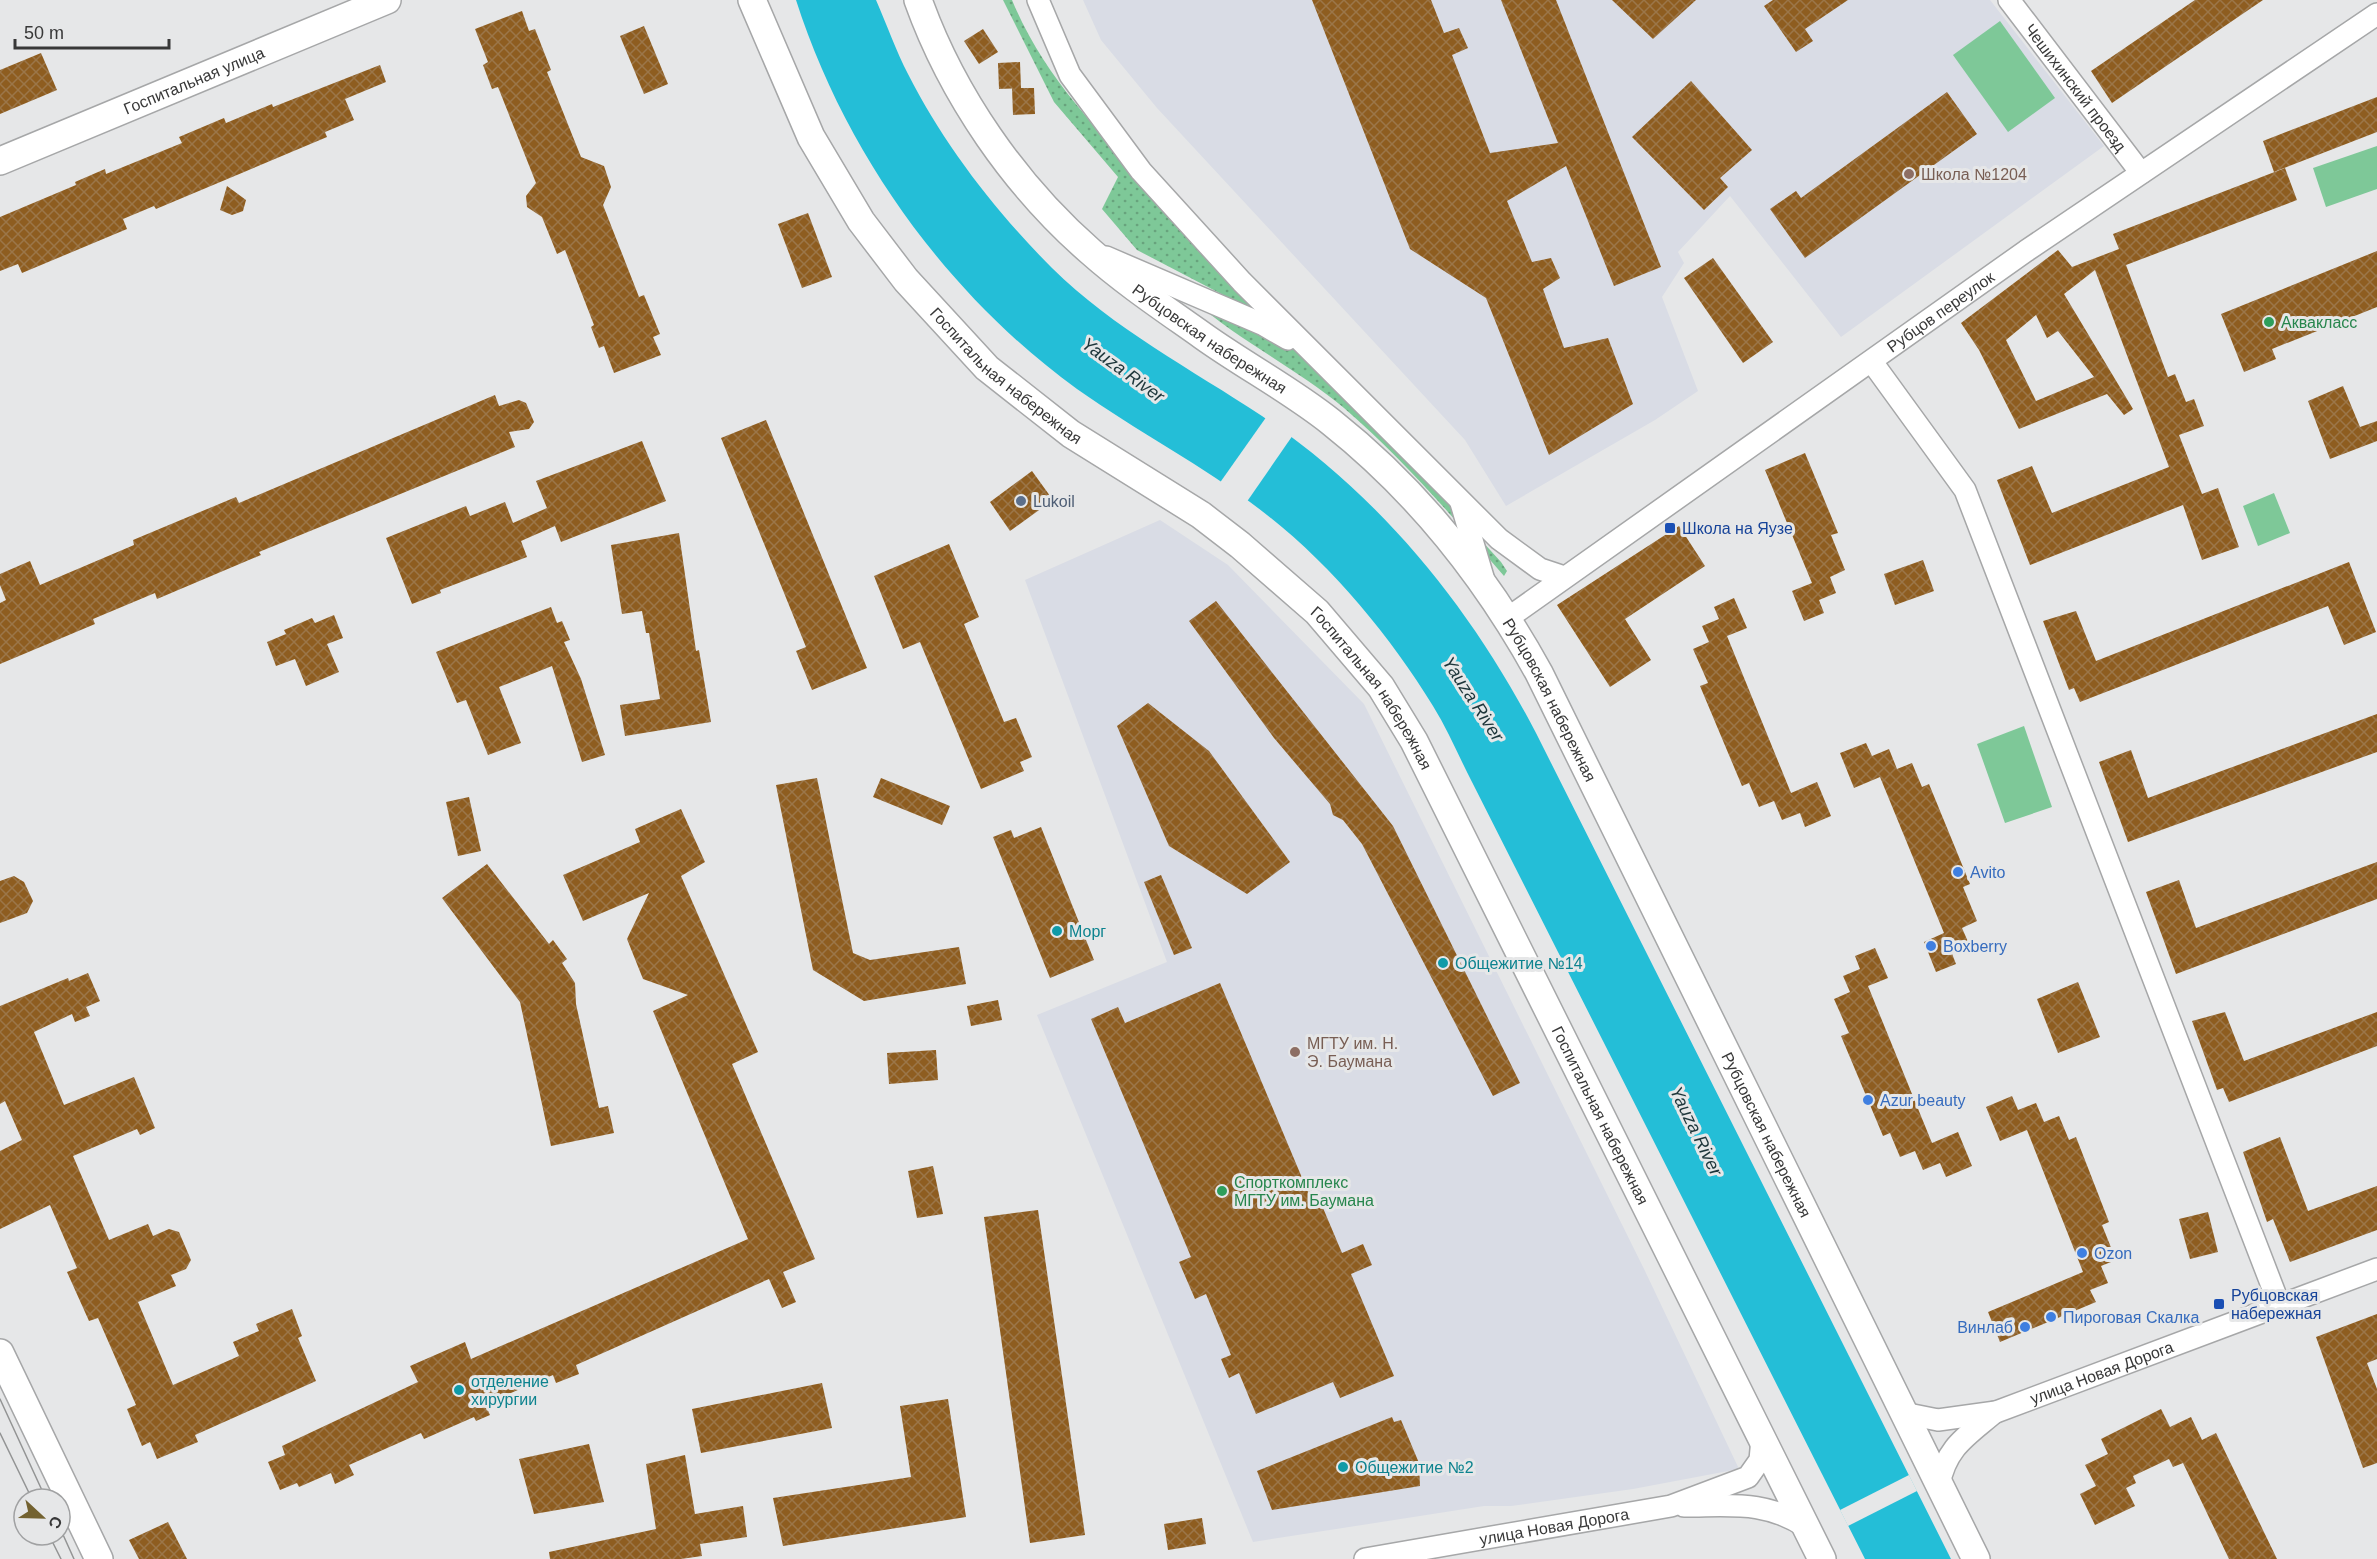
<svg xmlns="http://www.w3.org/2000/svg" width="2377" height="1559" font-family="Helvetica,sans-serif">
	<defs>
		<pattern id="grass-dots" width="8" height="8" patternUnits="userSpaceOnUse" patternTransform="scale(1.5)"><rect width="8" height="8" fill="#7ec898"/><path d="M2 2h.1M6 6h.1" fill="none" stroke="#68a37d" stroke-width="1.8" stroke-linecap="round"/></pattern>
		<pattern id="building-cross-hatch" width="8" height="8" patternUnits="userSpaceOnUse" patternTransform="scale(1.5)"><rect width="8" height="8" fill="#8e5d20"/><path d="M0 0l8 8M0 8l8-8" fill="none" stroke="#9b7649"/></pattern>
	</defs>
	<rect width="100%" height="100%" fill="#e6e7e8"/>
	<g fill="#d9dce5">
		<polygon points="1083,0 1990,0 2104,146 1841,337 1730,196 1678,252 1684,263 1662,297 1698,391 1655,420 1506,506 1465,440 1157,108 1101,40"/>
		<polygon points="1160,520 1228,565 1364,704 1645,1271 1739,1469 1633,1489 1511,1506 1484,1506 1253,1542 1037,1015 1167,962 1025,580"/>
	</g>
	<g fill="url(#grass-dots)">
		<path d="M1003,0H1012C1044,77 1095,126 1149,187C1185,226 1220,267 1252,310L1137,250L1102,209L1118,177L1054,102Z"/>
		<path d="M1192,299L1266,331L1327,371L1501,562L1507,571L1504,576C1454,518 1403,459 1344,408C1296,368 1239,341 1192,299Z"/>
	</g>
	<g fill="#7ec898">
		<polygon points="2000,21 2055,98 2008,132 1953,55"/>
		<polygon points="2377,146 2377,189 2326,207 2313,168"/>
		<polygon points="2274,493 2290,533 2258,546 2243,506"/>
		<polygon points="2024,726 2052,807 2005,823 1977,744"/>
	</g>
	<path fill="#24bed7" d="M796,0H876C887,25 896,51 908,74C944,145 996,212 1052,268C1114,329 1191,369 1262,416C1381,496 1471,608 1536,733L1951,1559H1865L1472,782C1459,757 1448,730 1433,706C1390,636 1332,566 1267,515C1208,468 1139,433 1077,389C947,295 845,153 796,0Z"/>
	<g fill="#e6e7e8">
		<polygon points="1267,416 1293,435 1246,503 1219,484"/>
		<polygon points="1909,1475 1917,1491 1848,1526 1840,1510"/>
	</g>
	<g fill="url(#building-cross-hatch)" fill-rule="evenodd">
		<polygon points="1312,0 1431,0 1444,33 1459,28 1468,48 1452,55 1490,153 1558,143 1501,0 1556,0 1661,267 1614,286 1566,166 1507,201 1532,262 1551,258 1560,278 1543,289 1564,348 1608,338 1633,404 1549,455 1486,298 1410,249"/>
		<polygon points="1612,0 1696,0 1653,39"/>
		<polygon points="1773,0 1848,0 1805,29 1813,41 1796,52 1764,6"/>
		<polygon points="2195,0 2263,0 2112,103 2091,71"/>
		<polygon points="522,11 529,31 535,29 551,70 547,72 581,157 604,166 611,187 603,205 639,297 644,295 660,334 653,337 661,355 614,373 604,346 599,348 591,327 594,325 565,250 557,254 542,217 527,207 526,196 536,183 498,87 492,89 483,65 488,62 475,29"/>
		<polygon points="644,26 668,84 644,94 620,36"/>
		<polygon points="983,29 998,52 979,64 964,41"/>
		<polygon points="41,53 57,90 0,114 0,70"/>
		<polygon points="1020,62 1021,88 999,89 998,63"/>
		<polygon points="380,65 386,82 345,99 354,120 325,132 327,137 156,209 154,206 123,219 127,229 22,273 18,264 0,271 0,217 76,185 75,182 105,169 106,174 182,143 179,137 224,118 226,123 272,104 273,107"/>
		<polygon points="1691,81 1752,150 1720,178 1728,187 1704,210 1632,137"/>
		<polygon points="1012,88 1034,88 1035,114 1013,115"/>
		<polygon points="1947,92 1977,134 1805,258 1770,209 1796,191 1801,198"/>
		<polygon points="2377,97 2377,132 2274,172 2263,141"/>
		<path d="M2285,168L2297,200L2126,265L2168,377L2175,374L2186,402L2194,399L2204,426L2179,435L2202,494L2218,488L2239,547L2202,560L2183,505L2030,565L1997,480L2032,466L2052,513L2169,467L2095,270L2064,294L2133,409L2124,415L2107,394L2019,429L1979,350L1961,323L2058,250L2072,267L2119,249L2113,234ZM2036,315L2047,338L2058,331L2094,377L2036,401L2006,340Z"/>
		<polygon points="227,186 246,200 243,211 232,215 220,210"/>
		<polygon points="808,213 832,277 802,288 778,224"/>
		<polygon points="2377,251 2377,307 2272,349 2276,359 2244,372 2221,314"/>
		<polygon points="1713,258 1773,342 1743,363 1684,278"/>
		<polygon points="2343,386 2360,427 2377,421 2377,441 2330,459 2308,401"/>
		<polygon points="495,395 499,406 519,400 526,403 534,422 529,429 509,432 515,447 259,552 261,555 157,599 155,593 93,619 95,624 0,664 0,603 6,600 0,585 0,574 30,561 40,585 134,545 133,540 176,522 236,497 239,503"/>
		<polygon points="766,420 867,668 812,690 796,651 806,647 721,438"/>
		<polygon points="642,441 666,501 561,542 555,526 521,541 527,557 440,590 441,593 412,604 386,538 466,506 470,516 505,502 513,523 547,508 536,481"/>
		<polygon points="1805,453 1838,533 1831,535 1845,570 1830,577 1836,593 1819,600 1824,613 1804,621 1792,591 1812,583 1765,470"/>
		<polygon points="1032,471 1053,500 1010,531 990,502"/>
		<polygon points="1679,526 1705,566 1625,619 1651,660 1610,687 1557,605"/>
		<polygon points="679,533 696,651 699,650 711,722 625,736 620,705 660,699 649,633 646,633 642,611 622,614 611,545"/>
		<polygon points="949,544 979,617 964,624 1004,722 1016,718 1032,757 1020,762 1024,771 981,789 920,642 903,649 874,576"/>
		<polygon points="1923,560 1934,591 1895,605 1884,574"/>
		<polygon points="2349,562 2376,632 2344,645 2328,606 2080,702 2074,688 2069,690 2043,621 2076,611 2096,661"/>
		<polygon points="1734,598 1747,628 1727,636 1791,793 1817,782 1831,816 1805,827 1800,813 1782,820 1774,801 1759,807 1749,783 1742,786 1700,686 1708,683 1693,649 1709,642 1702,626 1719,619 1714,607"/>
		<polygon points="1216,601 1393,826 1520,1083 1493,1096 1362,844 1343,820 1333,815 1330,804 1274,738 1189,621"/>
		<polygon points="551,607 557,623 562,621 570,640 564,642 581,679 605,755 582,762 552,666 499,687 521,743 488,755 466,700 457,703 436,652"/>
		<polygon points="334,615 343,638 327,644 339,672 306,686 295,659 276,666 267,642 286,634 284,630 312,618 315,623"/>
		<polygon points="1148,703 1209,751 1290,862 1247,894 1169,846 1117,726"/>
		<polygon points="2377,714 2377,752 2128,842 2099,762 2131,750 2148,798"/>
		<polygon points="1866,743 1872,756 1889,749 1897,769 1912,763 1922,787 1929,784 1970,884 1963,887 1977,921 1962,928 1969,944 1951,951 1956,964 1936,972 1924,942 1944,933 1880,777 1854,788 1840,753"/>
		<polygon points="817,778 853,953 870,960 959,947 966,984 864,1001 813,970 776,785"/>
		<polygon points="881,778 950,806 942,825 873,797"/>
		<polygon points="469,797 481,851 458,856 446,802"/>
		<polygon points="681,809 705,862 681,876 758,1052 732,1064 815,1259 783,1272 796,1302 782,1308 769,1279 576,1365 579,1374 556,1383 553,1375 485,1404 490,1415 476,1421 474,1417 424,1439 421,1433 349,1465 354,1475 335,1484 331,1473 299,1487 297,1483 280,1490 268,1462 285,1455 282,1446 418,1382 410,1366 465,1342 471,1359 748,1239 653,1011 688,995 643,979 627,939 649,893 583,921 563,875 640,842 635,829"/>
		<polygon points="1041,827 1094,960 1050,978 993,837 1011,830 1014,838"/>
		<polygon points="2377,862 2377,899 2176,974 2146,892 2179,880 2196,928"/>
		<polygon points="487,864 549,944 553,940 567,959 562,963 575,983 576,1004 599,1108 608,1106 614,1133 551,1146 520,1002 442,898"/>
		<polygon points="1161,875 1192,948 1174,955 1144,882"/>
		<polygon points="14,876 24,882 33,901 27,913 0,923 0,881"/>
		<polygon points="1875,948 1888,978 1868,986 1932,1143 1958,1132 1972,1166 1946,1177 1940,1163 1923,1170 1915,1151 1900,1157 1890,1133 1883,1136 1841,1036 1849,1033 1834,999 1850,992 1843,976 1860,969 1855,956"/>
		<polygon points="88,973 100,1001 86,1007 90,1016 75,1022 72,1014 34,1032 64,1105 134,1077 155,1128 140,1135 137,1129 73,1156 109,1240 148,1224 153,1236 169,1229 179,1232 191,1260 186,1269 171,1275 176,1286 138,1302 173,1385 239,1356 233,1342 259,1331 256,1324 292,1309 302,1336 298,1338 316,1381 195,1435 198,1442 157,1459 150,1442 142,1446 127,1409 136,1405 98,1318 89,1321 67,1272 77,1268 50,1205 0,1229 0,1151 22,1140 5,1101 0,1104 0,1006 68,978 69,981"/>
		<polygon points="2078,982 2100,1037 2058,1053 2037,999"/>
		<polygon points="1220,983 1308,1192 1315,1189 1342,1253 1363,1244 1372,1265 1351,1274 1394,1376 1340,1398 1333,1382 1256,1414 1239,1373 1229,1378 1221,1359 1231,1355 1206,1294 1195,1299 1179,1262 1191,1257 1091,1019 1118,1007 1125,1023"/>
		<polygon points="998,1000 1002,1020 971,1026 967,1006"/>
		<polygon points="2225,1012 2244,1061 2377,1012 2377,1046 2229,1102 2223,1088 2217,1090 2192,1021"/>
		<polygon points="936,1050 938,1080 889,1084 887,1053"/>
		<polygon points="2012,1096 2018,1110 2036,1103 2044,1122 2059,1116 2069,1140 2076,1137 2109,1222 2102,1225 2116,1260 2101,1266 2108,1283 2090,1290 2096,1302 2000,1342 1988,1312 2083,1272 2027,1130 2000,1141 1986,1107"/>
		<polygon points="2280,1137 2308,1211 2377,1186 2377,1230 2290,1262 2273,1219 2267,1222 2243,1152"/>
		<polygon points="933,1166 943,1214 917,1218 908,1171"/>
		<polygon points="1038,1210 1085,1535 1030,1543 984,1217"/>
		<polygon points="2208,1212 2218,1252 2190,1259 2179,1219"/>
		<polygon points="2377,1314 2377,1359 2367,1363 2377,1389 2377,1463 2363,1468 2316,1337"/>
		<polygon points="822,1383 832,1428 701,1453 692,1409"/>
		<polygon points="948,1399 966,1517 783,1546 773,1498 911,1477 900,1406"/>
		<polygon points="2161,1409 2170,1427 2191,1417 2202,1440 2216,1433 2277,1559 2229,1559 2183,1463 2173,1467 2169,1459 2133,1476 2136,1483 2126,1488 2135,1506 2095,1525 2080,1494 2096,1486 2085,1465 2108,1454 2101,1439"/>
		<polygon points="1392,1417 1394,1422 1401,1420 1419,1463 1420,1486 1272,1510 1257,1471"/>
		<polygon points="589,1444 604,1502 534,1514 519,1459"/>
		<polygon points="685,1455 695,1514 743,1506 747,1537 700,1544 702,1556 681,1559 550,1559 549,1552 656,1529 646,1464"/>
		<polygon points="1202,1518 1206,1544 1168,1550 1164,1524"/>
		<polygon points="168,1522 187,1559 139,1559 129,1540"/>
	</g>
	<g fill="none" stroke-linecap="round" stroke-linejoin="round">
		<defs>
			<g id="minor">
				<polyline points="1038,0 1070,75 1141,171 1242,282 1499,539 1540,569 1564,577"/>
				<path id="s1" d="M2009,0L2141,173"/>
				<polyline points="1106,257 1262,324 1288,339"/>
				<polyline points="1872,362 1965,490 2279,1304"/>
				<polyline points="1461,503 1483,577"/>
				<path id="s2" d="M1508,618L2026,251L2377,14"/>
				<path id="s3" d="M1903,1413L1938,1420L1996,1412L2377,1269"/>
				<path d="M1939,1485C1946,1447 1967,1436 1995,1412"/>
				<path d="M1684,1506C1731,1506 1765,1500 1806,1527"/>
				<path id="s4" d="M1365,1559L1671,1506L1748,1477L1760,1460L1762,1439"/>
			</g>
			<g id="major">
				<path id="s5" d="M752,0L811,137L861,221L906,280L987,368L1071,434L1201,515L1240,545L1317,612L1381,687L1414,741L1822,1559"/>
				<path id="s6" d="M918,0C952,95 1015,186 1091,252C1126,283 1165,309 1203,336C1245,366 1291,390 1331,422C1418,491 1486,577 1539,673L1976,1559"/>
				<path id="s7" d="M0,161L387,0"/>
				<polyline points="0,1353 99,1559"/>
			</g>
		</defs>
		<use href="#minor" stroke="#a6a7a8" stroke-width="24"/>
		<use href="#major" stroke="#a6a7a8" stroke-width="30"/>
		<use href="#minor" stroke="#fff" stroke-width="21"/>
		<use href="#major" stroke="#fff" stroke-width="27"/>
		<g stroke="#939494" stroke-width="1.5">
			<polyline points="0,1399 46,1499"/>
			<polyline points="0,1433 32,1499"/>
			<polyline points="60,1528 74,1559"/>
			<polyline points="49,1535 61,1559"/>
		</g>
	</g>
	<g fill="#8d6e63" stroke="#e6e7e8" stroke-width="2">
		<circle cx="1909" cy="174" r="6"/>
		<circle cx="1295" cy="1052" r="6"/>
	</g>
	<g fill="#2e9e5b" stroke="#e6e7e8" stroke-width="2">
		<circle cx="2269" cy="322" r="6"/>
		<circle cx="1222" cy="1191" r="6"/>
	</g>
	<circle fill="#5c6f8a" stroke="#e6e7e8" stroke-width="2" cx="1021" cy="501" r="6"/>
	<g fill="#1a4fb4" stroke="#e6e7e8" stroke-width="2">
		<rect x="1664" y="522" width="12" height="12" rx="3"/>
		<rect x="2213" y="1298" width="12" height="12" rx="3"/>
	</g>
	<g fill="#3f7fe0" stroke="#e6e7e8" stroke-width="2">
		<circle cx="1958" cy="872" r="6"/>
		<circle cx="1931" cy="946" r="6"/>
		<circle cx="1868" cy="1100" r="6"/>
		<circle cx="2082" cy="1253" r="6"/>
		<circle cx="2051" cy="1317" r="6"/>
		<circle cx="2025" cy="1327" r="6"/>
	</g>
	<g fill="#0f9aa8" stroke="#e6e7e8" stroke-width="2">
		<circle cx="1057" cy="931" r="6"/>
		<circle cx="1443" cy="963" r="6"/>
		<circle cx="459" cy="1390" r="6"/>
		<circle cx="1343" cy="1467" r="6"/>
	</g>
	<g text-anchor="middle" stroke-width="6" stroke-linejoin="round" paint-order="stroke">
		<g font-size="16" fill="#383838" stroke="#e6e7e8">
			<text dy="6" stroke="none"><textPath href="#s7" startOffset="210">Госпитальная улица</textPath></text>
			<text dy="6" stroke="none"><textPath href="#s1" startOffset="110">Чешихинский проезд</textPath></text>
			<text dy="6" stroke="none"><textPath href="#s2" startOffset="530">Рубцов переулок</textPath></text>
			<text dy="6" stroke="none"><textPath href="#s6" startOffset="456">Рубцовская набережная</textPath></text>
			<text dy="6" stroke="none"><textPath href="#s5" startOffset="460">Госпитальная набережная</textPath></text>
			<text dy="6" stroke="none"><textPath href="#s5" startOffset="946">Госпитальная набережная</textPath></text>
			<text dy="6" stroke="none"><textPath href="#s6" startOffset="960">Рубцовская набережная</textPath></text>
			<text dy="6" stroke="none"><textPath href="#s5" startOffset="1432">Госпитальная набережная</textPath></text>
			<text dy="6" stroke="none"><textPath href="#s6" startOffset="1446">Рубцовская набережная</textPath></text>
			<text dy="6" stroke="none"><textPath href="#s3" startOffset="207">улица Новая Дорога</textPath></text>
			<text dy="6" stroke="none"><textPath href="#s4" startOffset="192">улица Новая Дорога</textPath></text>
		</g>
		<g font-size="16" fill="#785e54" stroke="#e6e7e8" text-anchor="start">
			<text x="1921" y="180">Школа №1204</text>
			<text x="1307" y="1049">МГТУ им. Н.<tspan x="1307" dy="18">Э. Баумана</tspan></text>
		</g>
		<g font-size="16" fill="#27864d" stroke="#e6e7e8" text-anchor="start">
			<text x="2281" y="328">Аквакласс</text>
			<text x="1234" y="1188">Спорткомплекс<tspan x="1234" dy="18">МГТУ им. Баумана</tspan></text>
		</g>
		<g font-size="16" fill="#4e5e75" stroke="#e6e7e8" text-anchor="start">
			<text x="1033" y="507">Lukoil</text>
		</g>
		<g font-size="16" fill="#164399" stroke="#e6e7e8" text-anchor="start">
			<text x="1682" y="534">Школа на Яузе</text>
			<text x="2231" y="1301">Рубцовская<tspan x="2231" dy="18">набережная</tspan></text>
		</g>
		<g font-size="16" fill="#366cbe" stroke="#e6e7e8" text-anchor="start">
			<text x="1970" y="878">Avito</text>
			<text x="1943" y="952">Boxberry</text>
			<text x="1880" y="1106">Azur beauty</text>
			<text x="2094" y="1259">Ozon</text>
			<text x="2063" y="1323">Пироговая Скалка</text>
			<text x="2013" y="1333" text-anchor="end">Винлаб</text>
		</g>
		<g font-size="16" fill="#0d838f" stroke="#e6e7e8" text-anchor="start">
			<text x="1069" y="937">Морг</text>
			<text x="1455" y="969">Общежитие №14</text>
			<text x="471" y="1387">отделение<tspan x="471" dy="18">хирургии</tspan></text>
			<text x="1355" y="1473">Общежитие №2</text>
		</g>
		<g font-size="18" font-style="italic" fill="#1d353a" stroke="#e6e7e8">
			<text transform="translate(1123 370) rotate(36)" y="6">Yauza River</text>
			<text transform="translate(1473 699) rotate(57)" y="6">Yauza River</text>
			<text transform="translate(1696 1131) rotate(64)" y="6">Yauza River</text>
		</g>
	</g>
	<g transform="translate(42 1517) rotate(112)"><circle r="28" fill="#e6e7e8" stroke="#a0a1a2" stroke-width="1.5"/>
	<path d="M0-4.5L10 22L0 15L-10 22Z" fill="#736230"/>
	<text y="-9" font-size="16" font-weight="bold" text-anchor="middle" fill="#383838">С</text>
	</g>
	<path d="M15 39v9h154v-9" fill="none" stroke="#383838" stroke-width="3"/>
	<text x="24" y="39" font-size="18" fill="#383838" stroke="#e6e7e8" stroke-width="4.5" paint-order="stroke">50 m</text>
</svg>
